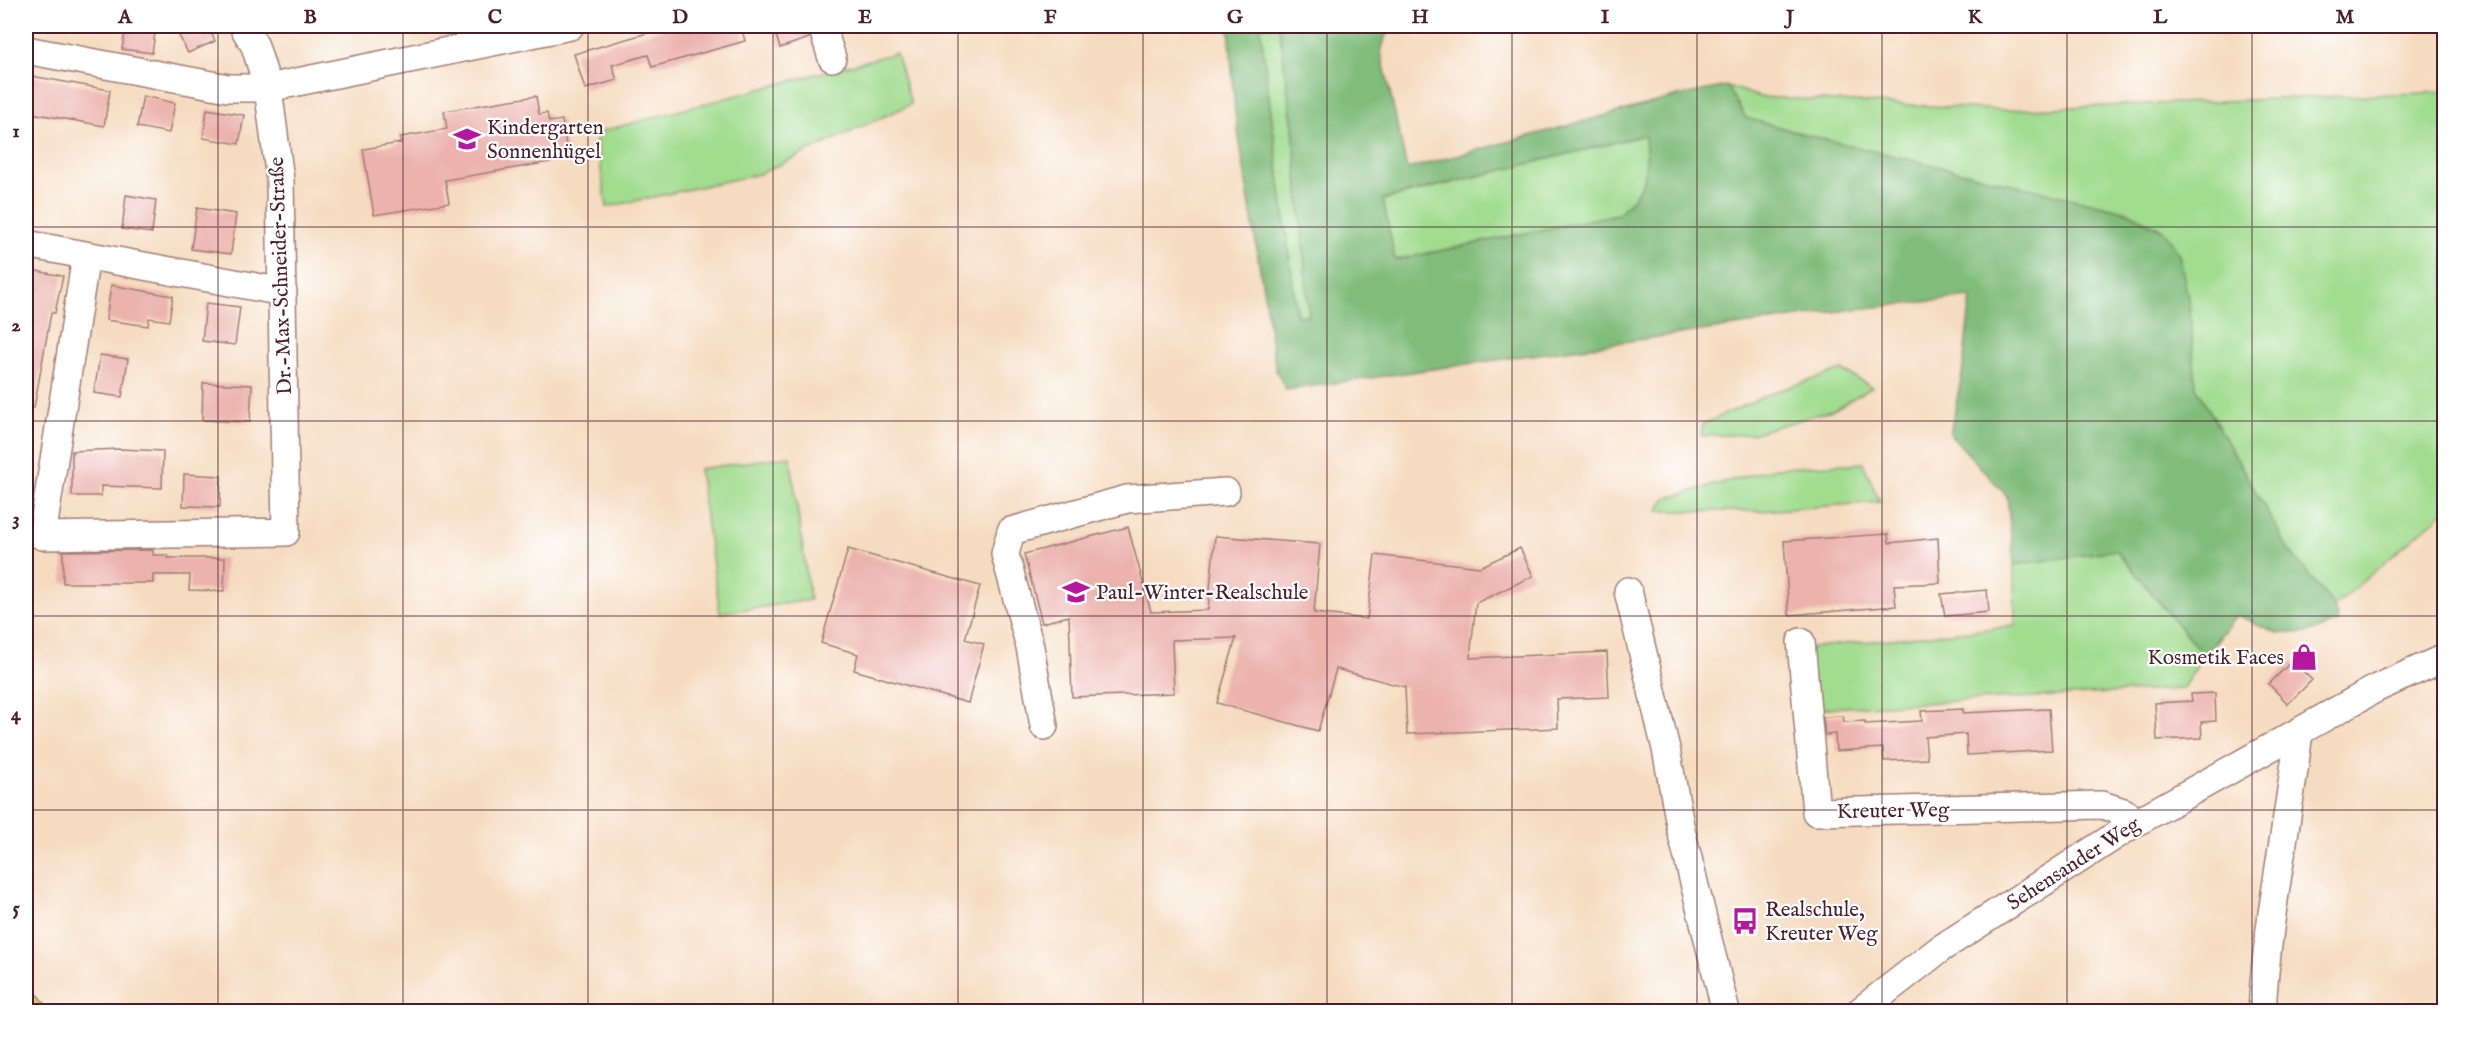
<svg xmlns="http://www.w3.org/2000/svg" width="2470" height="1037" font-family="'IM FELL English',serif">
	<rect width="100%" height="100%" fill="#fff"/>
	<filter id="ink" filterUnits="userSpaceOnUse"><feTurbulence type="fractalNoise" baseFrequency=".0167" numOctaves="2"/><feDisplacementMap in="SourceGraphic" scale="12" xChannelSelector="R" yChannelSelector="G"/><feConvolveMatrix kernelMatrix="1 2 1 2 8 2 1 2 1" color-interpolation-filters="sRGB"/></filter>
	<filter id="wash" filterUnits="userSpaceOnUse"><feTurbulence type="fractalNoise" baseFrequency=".008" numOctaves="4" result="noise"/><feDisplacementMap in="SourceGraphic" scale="24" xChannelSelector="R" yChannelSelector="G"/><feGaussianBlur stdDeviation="1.35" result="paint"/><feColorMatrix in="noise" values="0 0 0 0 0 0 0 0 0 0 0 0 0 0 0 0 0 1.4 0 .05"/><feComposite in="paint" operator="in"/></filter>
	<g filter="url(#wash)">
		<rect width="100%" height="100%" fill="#f5dbbf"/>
		<g fill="#a1dc8f" stroke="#767e5d" stroke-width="1.5">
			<polygon points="1260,26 1279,26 1293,128 1309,315 1297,316"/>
			<polygon points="896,53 911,104 759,174 607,207 595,133"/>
			<polygon points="1727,86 1760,97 2005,110 2444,92 2444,512 2334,606 2289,550 2196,387 2189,302 2164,231 2128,212 1823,139 1745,118"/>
			<path d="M1645,135C1648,172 1647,187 1618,214L1395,260L1383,200Z"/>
			<polygon points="1842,370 1872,387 1835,409 1752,434 1701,436 1703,424 1774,392"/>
			<polygon points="790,456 810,600 720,613 699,469"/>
			<polygon points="1863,463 1880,502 1760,511 1658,511 1665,499 1775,468"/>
			<polygon points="2116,550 2204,656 2182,689 1810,709 1807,648 2015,626 2014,565"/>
		</g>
		<path fill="#80bc7a" stroke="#656e52" stroke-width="1.5" fill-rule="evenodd" d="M1229,26H1260L1297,316L1309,315L1293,128L1279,26H1407L1386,34L1381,52L1407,169L1678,96L1727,86L1746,118L1823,139L2128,212L2164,231L2179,254L2189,302L2196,387L2289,550L2334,606L2338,622L2307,633H2277L2237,615L2204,656L2116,550L2014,565L2007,496L1950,434L1962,375L1971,297L1847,310L1286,390L1276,370L1235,112ZM1645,135C1648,172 1647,188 1618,214L1395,260L1383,199Z"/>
		<g id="blocks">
			<g fill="#ecb3ad">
				<polygon points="126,26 156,26 152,53 122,49"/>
				<polygon points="174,26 208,26 215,41 188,53"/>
				<polygon points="672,26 741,26 745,41 652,67 648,55 612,65 617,80 585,89 574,54"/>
				<polygon points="773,26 807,26 809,38 780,48"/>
				<polygon points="26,75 110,90 104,126 26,112"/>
				<polygon points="143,96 175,103 169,133 137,127"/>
				<polygon points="536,96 539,114 547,113 549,122 562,120 568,159 445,180 449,203 374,215 363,149 401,143 400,137 447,129 444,111"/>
				<polygon points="207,109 244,115 239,144 203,138"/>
				<polygon points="126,195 156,200 152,233 122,229"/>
				<polygon points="197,208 236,214 231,254 191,249"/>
				<polygon points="26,269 63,276 55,313 51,313 34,408 26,407"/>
				<polygon points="111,285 173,296 169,321 149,318 148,326 106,320"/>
				<polygon points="206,303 240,307 235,345 202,341"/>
				<polygon points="100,355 128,359 122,397 94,393"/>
				<polygon points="203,383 252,385 250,422 202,420"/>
				<polygon points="120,449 163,451 162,488 101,486 101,496 72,496 72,451"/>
				<polygon points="184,474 221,476 220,507 183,506"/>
				<polygon points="1128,527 1151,612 1208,610 1215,536 1320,544 1314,613 1367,619 1375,555 1480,567 1520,548 1533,576 1476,603 1470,658 1607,652 1609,697 1557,699 1558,728 1407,734 1405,687 1336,669 1318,731 1217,703 1236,638 1172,640 1174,693 1072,697 1069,616 1042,623 1024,554"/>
				<polygon points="1888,534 1889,543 1938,538 1940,583 1894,585 1896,606 1789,615 1784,541"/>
				<polygon points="848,549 980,586 965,639 984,644 968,703 854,670 858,654 821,643"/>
				<polygon points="153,550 153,555 168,555 168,558 225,558 224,591 189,590 190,575 153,575 153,583 63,583 63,551"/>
				<polygon points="1987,590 1989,612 1945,616 1941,594"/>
				<polygon points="2292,661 2312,680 2288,704 2269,684"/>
				<polygon points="2215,693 2216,721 2201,722 2202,738 2157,740 2155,703 2192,701 2191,694"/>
				<polygon points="1963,709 1963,713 2049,709 2052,750 1967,755 1966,734 1925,737 1927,759 1884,761 1883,748 1836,751 1835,734 1825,735 1823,717 1843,716 1844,722 1865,721 1865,724 1922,721 1921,711"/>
			</g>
		</g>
	</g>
	<g filter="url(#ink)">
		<use href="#blocks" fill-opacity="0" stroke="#a07d75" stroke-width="1.5"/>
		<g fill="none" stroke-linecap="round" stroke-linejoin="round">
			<defs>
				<g id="minor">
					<polyline points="822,26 832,58"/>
					<polyline points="26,50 228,88 268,88 570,26"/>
					<polyline points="26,244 283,292"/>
					<polyline points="86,256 42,536 286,532 280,180 268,88 255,46 243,26"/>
					<polyline points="1628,591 1666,749 1681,830 1726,1012"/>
					<polyline points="1801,642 1816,812 2102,805 2124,812 2135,823"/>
					<polyline points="1044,726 1030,647 1005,554 1011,531 1127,499 1226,492"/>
					<polyline points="1859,1012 1940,949 2135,823 2377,688 2444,658"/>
					<path d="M2262,1012C2267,918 2288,826 2299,732"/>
				</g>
				<polyline id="major" points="26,1008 29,1012"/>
			</defs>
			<use href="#minor" stroke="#a07d75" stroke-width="30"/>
			<use href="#major" stroke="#a07d75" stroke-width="36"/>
			<use href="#minor" stroke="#fff" stroke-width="27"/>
			<use href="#major" stroke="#e9c769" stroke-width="33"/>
		</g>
	</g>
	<path fill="none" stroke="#4a1f2b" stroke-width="1.5" stroke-opacity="0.55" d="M218,26V1012M403,26V1012M588,26V1012M773,26V1012M958,26V1012M1143,26V1012M1327,26V1012M1512,26V1012M1697,26V1012M1882,26V1012M2067,26V1012M2252,26V1012M26,227H2444M26,421H2444M26,616H2444M26,810H2444"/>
	<defs>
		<symbol id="school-bare" viewBox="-9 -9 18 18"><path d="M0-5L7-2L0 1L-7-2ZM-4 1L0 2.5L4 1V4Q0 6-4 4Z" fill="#b5179e" stroke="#fff" stroke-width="2.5" paint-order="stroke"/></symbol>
		<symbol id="shop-bare" viewBox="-9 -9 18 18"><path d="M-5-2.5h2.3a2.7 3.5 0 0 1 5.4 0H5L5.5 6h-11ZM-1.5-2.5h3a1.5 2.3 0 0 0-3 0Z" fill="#b5179e" stroke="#fff" stroke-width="2.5" paint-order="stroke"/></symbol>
		<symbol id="bus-bare" viewBox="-9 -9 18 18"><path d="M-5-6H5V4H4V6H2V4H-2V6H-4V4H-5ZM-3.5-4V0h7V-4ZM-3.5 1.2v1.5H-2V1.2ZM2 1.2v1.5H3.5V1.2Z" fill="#b5179e" stroke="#fff" stroke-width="2.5" paint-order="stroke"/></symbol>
	</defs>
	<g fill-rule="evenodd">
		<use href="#school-bare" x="448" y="120" width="38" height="38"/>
		<use href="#school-bare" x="1057" y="573" width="38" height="38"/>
		<use href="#shop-bare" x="2285" y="638" width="38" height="38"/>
		<use href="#bus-bare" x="1726" y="902" width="38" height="38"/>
	</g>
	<g text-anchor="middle" stroke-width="4.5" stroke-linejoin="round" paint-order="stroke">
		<g font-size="21" fill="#4a1f2b" stroke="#fff" text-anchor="start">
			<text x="487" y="134">Kindergarten<tspan x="487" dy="24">Sonnenhügel</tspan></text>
			<text x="1096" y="599">Paul-Winter-Realschule</text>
			<text x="2284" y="664" text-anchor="end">Kosmetik Faces</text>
			<text x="1765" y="916">Realschule,<tspan x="1765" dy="24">Kreuter Weg</tspan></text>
		</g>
		<g font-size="21" fill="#4a1f2b" stroke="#fff">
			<text transform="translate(280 276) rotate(-92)" y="7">Dr.-Max-Schneider-Straße</text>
			<text transform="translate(1893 810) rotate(-1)" y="7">Kreuter Weg</text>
			<text transform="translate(2073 863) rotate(-33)" y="7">Sehensander Weg</text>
		</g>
	</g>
	<rect width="2470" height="1037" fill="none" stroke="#fff" stroke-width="66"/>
	<rect x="33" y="33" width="2404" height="971" fill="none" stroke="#4a1f2b" stroke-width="2"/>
	<g font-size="20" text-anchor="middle" font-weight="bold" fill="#4a1f2b">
		<text x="125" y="23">A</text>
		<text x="310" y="23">B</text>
		<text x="495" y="23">C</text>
		<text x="680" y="23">D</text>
		<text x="865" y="23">E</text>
		<text x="1050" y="23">F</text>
		<text x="1235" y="23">G</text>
		<text x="1420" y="23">H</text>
		<text x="1605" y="23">I</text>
		<text x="1790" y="23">J</text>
		<text x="1975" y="23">K</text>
		<text x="2160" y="23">L</text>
		<text x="2345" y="23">M</text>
		<text x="16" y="137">1</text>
		<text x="16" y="331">2</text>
		<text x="16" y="525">3</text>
		<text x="16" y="720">4</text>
		<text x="16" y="914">5</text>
	</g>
</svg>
